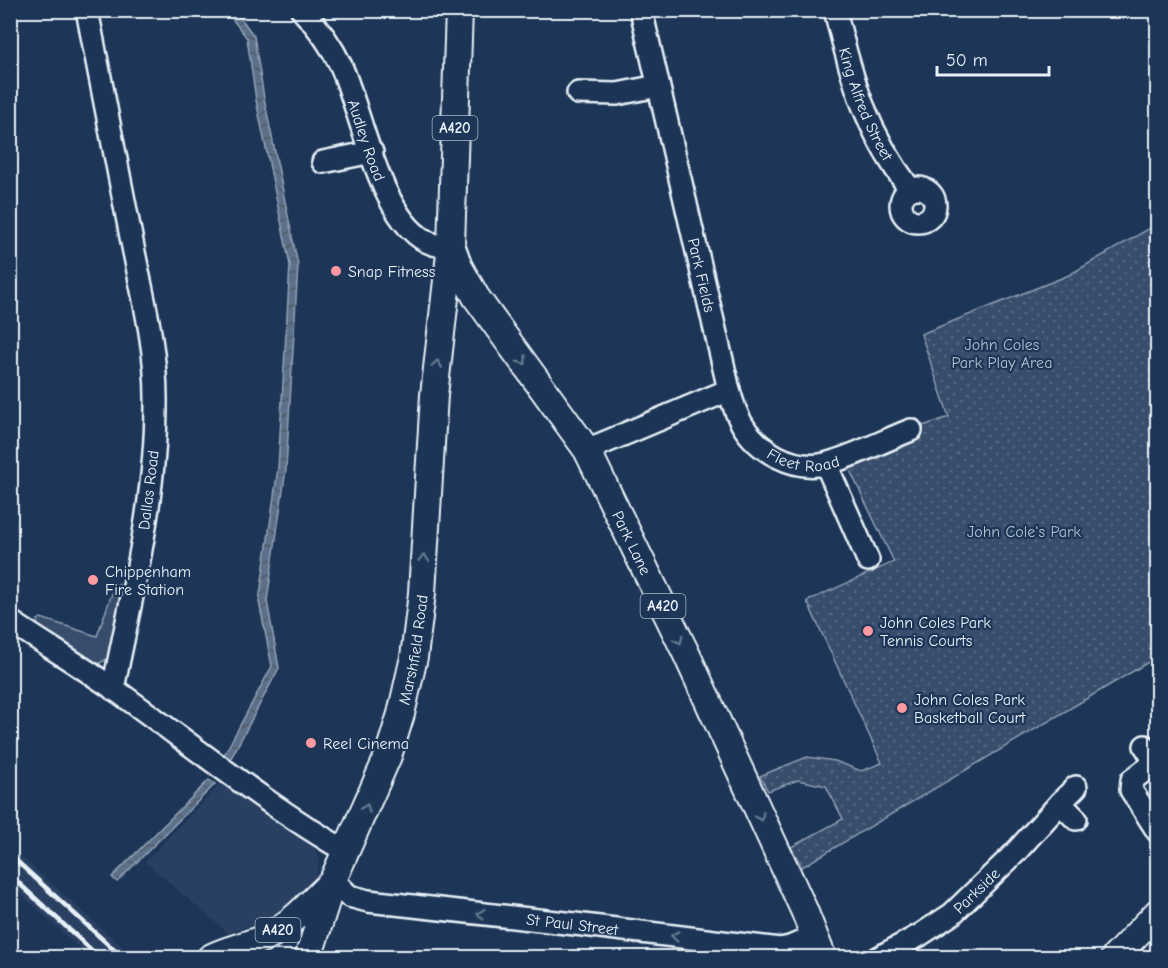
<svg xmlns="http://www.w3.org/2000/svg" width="1168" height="968" font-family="'Comic Neue',sans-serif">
	<defs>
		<pattern id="park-dots" width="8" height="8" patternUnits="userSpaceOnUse" patternTransform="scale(1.5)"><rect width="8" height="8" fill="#374d6c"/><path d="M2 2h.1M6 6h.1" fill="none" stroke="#546782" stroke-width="1.8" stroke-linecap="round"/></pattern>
		<pattern id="water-waves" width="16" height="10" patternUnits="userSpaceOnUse" patternTransform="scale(1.5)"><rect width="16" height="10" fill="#5d7089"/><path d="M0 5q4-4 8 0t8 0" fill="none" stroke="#505a66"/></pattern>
	</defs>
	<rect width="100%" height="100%" fill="#1d3557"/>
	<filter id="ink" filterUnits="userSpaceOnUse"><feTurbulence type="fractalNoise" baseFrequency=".0167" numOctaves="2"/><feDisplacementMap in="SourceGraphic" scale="12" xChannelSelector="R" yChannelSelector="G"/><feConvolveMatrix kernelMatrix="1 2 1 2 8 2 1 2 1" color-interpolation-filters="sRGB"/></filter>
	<g filter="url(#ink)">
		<g fill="#2a4162">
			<polygon points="223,781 307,843 315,849 320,860 316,875 308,888 278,913 253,925 228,933 145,862"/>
			<polygon points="11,848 63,894 134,957 89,957 11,885"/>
		</g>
		<polygon fill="#374d6c" stroke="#909fb2" stroke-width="1.5" points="118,584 125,589 111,657 98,664 90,663 39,629 37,625 38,620 41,618 97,636 115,585"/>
		<polygon fill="url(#park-dots)" stroke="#909fb2" stroke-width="1.5" points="1157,224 1157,657 802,867 791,847 843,819 826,786 798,780 768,791 760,776 807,757 835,761 861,771 882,763 807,601 894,562 846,462 911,430 949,417 921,334 1069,275"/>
		<g fill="url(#water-waves)" stroke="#95a4b5" stroke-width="1.5">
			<polygon points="235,10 254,36 264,98 298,265 286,469 267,601 279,668 230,760 224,755 272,666 259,602 278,468 290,265 256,100 247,38 226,11"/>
			<polygon points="209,780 215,784 117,882 112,877"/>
		</g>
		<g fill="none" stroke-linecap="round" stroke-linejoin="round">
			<defs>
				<g id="minor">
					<path d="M87,10C102,88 117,165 132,242C142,293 156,345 156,398C157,496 132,594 113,689"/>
					<path id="s1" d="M302,10C318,27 331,44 341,66C362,113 381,227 433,244C438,246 445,245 451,245"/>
					<path id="s2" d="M835,10C852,80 866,131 910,189"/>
					<polyline points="578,93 617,94 658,86"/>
					<polyline points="323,162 372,152"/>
					<circle cx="918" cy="205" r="17"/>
					<path id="s3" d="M729,390C732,401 736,414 742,424C758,451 793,471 825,464C850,458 885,440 911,430"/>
					<polyline points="587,450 729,390 641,10"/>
					<polyline points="826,464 868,560"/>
					<path d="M10,621C45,644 80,666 114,689C191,744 265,804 347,852"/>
					<polyline points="1145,746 1151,755 1152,762 1148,768 1132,780 1131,790 1158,832"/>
					<polyline points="1060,803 1076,787"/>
					<path id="s4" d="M333,880L349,896L368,901L575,924L780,949L790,947L814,937"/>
					<path id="s5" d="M878,958L920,935L952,914L1015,853L1060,803L1076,819"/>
				</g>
				<g id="major">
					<path id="s6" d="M451,245L459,267L476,297L587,450L685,651L804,910L823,958"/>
					<path d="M210,958C227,949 246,946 264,938C291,925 309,904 330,884"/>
					<path id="s7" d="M308,958L333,880L388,756L401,714L414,657L422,593L434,395L451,245L459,10"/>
					<polyline points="1114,958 1158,912"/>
				</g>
			</defs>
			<use href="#minor" stroke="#e8f1f8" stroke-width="26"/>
			<use href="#major" stroke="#e8f1f8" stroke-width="30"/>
			<use href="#minor" stroke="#1d3557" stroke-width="21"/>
			<use href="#major" stroke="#1d3557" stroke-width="26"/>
			<g stroke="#e8f1f8" stroke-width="4.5">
				<polyline points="10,855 123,958"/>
				<polyline points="10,875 100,958"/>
			</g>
		</g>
		<defs><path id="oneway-chevron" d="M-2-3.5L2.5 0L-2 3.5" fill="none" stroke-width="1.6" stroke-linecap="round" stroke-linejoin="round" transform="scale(1.5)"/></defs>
		<g stroke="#64778f">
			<use href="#oneway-chevron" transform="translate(523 361) rotate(54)"/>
			<use href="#oneway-chevron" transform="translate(437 364) rotate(-84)"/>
			<use href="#oneway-chevron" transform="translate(424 558) rotate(-86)"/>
			<use href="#oneway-chevron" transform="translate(679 640) rotate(64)"/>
			<use href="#oneway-chevron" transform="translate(366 808) rotate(-67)"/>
			<use href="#oneway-chevron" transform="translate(760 817) rotate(65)"/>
			<use href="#oneway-chevron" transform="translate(481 914) rotate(-174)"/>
			<use href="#oneway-chevron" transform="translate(675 936) rotate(-173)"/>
		</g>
	</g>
	<g fill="#ff9aa2" stroke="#1d3557" stroke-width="2">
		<circle cx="336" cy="271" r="6"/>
		<circle cx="93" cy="580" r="6"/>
		<circle cx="868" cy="631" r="6"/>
		<circle cx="902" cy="708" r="6"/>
		<circle cx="311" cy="743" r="6"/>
	</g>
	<g text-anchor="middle" stroke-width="4.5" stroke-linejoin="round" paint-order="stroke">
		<g fill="#1d3557" stroke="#abb9c8" stroke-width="1.5">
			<rect x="432.5" y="116" width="45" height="24" rx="4.5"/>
			<rect x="640.5" y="594" width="45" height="24" rx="4.5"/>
			<rect x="255.5" y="918" width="45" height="24" rx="4.5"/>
		</g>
		<g font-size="15" font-weight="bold" fill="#e8f1f8">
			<text x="455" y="133">A420</text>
			<text x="663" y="611">A420</text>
			<text x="278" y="935">A420</text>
		</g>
		<g font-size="16" fill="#e8f1f8" stroke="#1d3557">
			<text dy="6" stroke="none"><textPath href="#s2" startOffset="99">King Alfred Street</textPath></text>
			<text dy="6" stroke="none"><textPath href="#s1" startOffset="147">Audley Road</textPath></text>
			<text transform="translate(702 275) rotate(77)" y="6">Park Fields</text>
			<text dy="6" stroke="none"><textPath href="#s3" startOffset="112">Fleet Road</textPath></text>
			<text transform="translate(148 490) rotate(-83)" y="6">Dallas Road</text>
			<text dy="6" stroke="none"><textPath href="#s6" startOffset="350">Park Lane</textPath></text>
			<text dy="6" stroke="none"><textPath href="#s7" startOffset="327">Marshfield Road</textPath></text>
			<text dy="6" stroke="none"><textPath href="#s5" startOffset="120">Parkside</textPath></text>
			<text dy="6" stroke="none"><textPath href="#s4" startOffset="248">St Paul Street</textPath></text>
		</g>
		<g font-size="16" fill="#e8f1f8" stroke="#1d3557" text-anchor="start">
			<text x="348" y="277">Snap Fitness</text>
			<text x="105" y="577">Chippenham<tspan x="105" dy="18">Fire Station</tspan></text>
			<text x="880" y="628">John Coles Park<tspan x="880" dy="18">Tennis Courts</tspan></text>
			<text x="914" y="705">John Coles Park<tspan x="914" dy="18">Basketball Court</tspan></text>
			<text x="323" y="749">Reel Cinema</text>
		</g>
		<g font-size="16" fill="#b3c0ce" stroke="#1d3557">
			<text x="1002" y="350">John Coles<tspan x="1002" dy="18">Park Play Area</tspan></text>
			<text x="1024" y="537">John Cole's Park</text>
		</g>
	</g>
	<rect width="1168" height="968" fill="none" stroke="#1d3557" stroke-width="36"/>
	<rect x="18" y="18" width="1132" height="932" fill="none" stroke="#e8f1f8" stroke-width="2" filter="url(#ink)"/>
	<path d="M937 66v9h112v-9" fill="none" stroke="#e8f1f8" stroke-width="3"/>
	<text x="946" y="66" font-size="18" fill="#e8f1f8" stroke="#1d3557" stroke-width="4.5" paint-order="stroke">50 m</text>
</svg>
